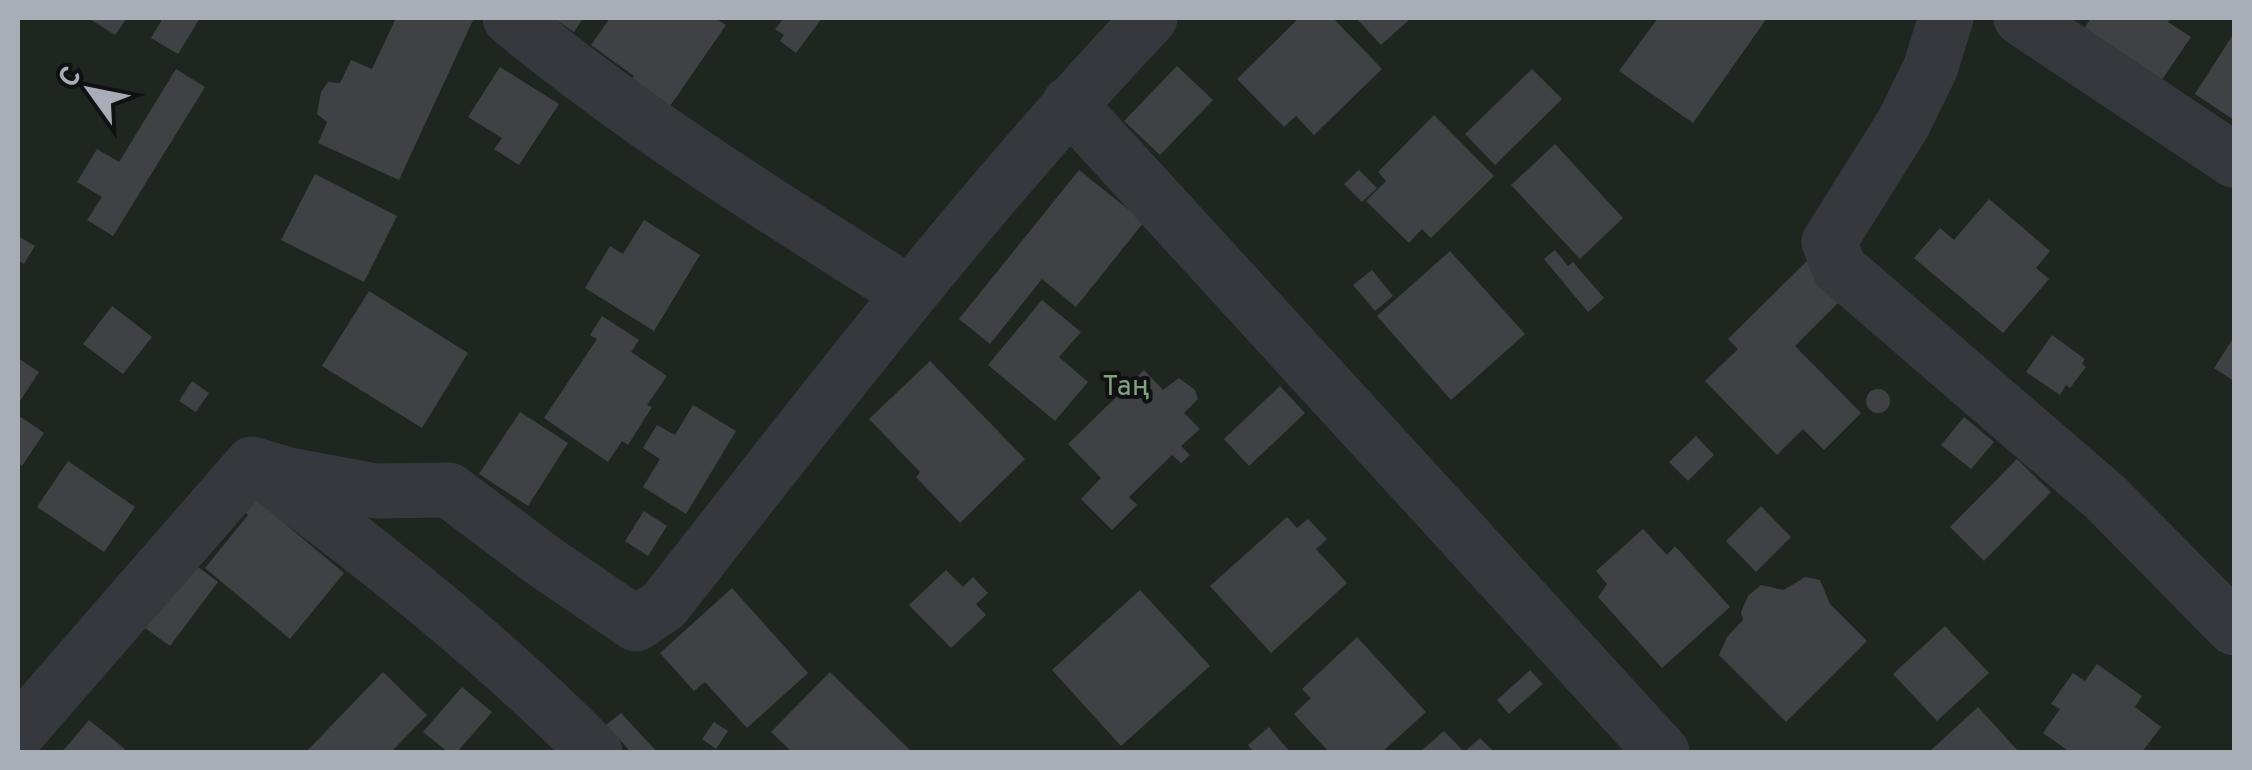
<svg xmlns="http://www.w3.org/2000/svg" width="2252" height="770" font-family="Overpass,sans-serif">
	<rect width="100%" height="100%" fill="#161618"/>
	<rect fill="#1e261f" x="18" y="18" width="2216" height="734"/>
	<g fill="#404145">
		<polygon points="88,18 127,18 115,35"/>
		<polygon points="163,18 200,18 178,54 151,38"/>
		<polygon points="396,18 474,18 399,180 318,143 327,122 317,114 321,92 328,82 340,83 351,60 372,69"/>
		<polygon points="553,18 583,18 574,32"/>
		<polygon points="610,18 715,18 726,25 666,112 627,86 634,76 591,45"/>
		<polygon points="784,18 822,18 796,53 780,41 784,35 775,29"/>
		<polygon points="1299,18 1333,18 1382,69 1314,135 1296,116 1284,127 1237,79"/>
		<polygon points="1356,18 1411,18 1381,45"/>
		<polygon points="1658,18 1767,18 1693,123 1619,71"/>
		<polygon points="2091,18 2171,18 2168,22 2191,37 2157,87 2079,36"/>
		<polygon points="2234,33 2234,120 2195,94"/>
		<polygon points="1177,66 1213,100 1160,155 1124,121"/>
		<polygon points="500,67 559,104 519,165 494,149 502,138 468,117"/>
		<polygon points="176,69 205,87 113,236 87,220 102,197 77,182 97,149 119,162"/>
		<polygon points="1532,69 1562,99 1495,165 1465,134"/>
		<polygon points="1434,115 1494,176 1431,238 1422,229 1409,243 1366,201 1386,181 1378,172"/>
		<polygon points="1555,144 1623,218 1580,259 1511,185"/>
		<polygon points="1079,170 1144,222 1076,307 1042,279 990,344 959,319"/>
		<polygon points="1359,170 1377,188 1362,202 1344,184"/>
		<polygon points="315,174 397,216 364,282 281,240"/>
		<polygon points="1989,199 2050,251 2036,268 2049,279 2003,333 1914,258 1940,228 1954,240"/>
		<polygon points="644,220 700,255 654,331 585,288 610,246 623,254"/>
		<polygon points="18,236 35,246 24,264 18,260"/>
		<polygon points="1555,250 1568,266 1573,262 1604,298 1588,312 1544,259"/>
		<polygon points="1450,251 1525,334 1451,400 1377,316"/>
		<polygon points="1809,259 1845,296 1795,346 1861,413 1824,450 1803,429 1777,455 1705,381 1738,349 1728,339"/>
		<polygon points="1372,270 1393,296 1375,311 1353,285"/>
		<polygon points="369,291 468,353 422,428 322,366"/>
		<polygon points="1042,300 1081,332 1059,357 1088,382 1055,421 988,365"/>
		<polygon points="112,306 152,337 123,374 83,344"/>
		<polygon points="602,316 639,340 631,352 667,376 647,405 652,407 628,445 622,441 608,462 544,418 597,339 590,335"/>
		<polygon points="2052,335 2085,359 2082,364 2086,367 2070,388 2066,385 2060,395 2026,372"/>
		<polygon points="2234,337 2234,381 2214,368"/>
		<polygon points="18,358 39,372 18,404"/>
		<polygon points="930,361 1025,459 960,523 916,477 920,472 869,419"/>
		<polygon points="1144,370 1163,390 1179,378 1195,390 1198,399 1184,413 1200,429 1181,446 1190,455 1181,463 1172,455 1129,497 1137,505 1112,530 1081,499 1101,478 1068,444"/>
		<polygon points="192,381 209,393 196,412 179,401"/>
		<polygon points="1280,386 1305,413 1249,466 1224,439"/>
		<circle cx="1878" cy="401" r="12"/>
		<polygon points="693,405 736,431 686,514 643,487 660,459 643,448 657,425 675,435"/>
		<polygon points="520,412 568,443 528,506 479,474"/>
		<polygon points="18,415 44,433 22,466 18,462"/>
		<polygon points="1964,417 1994,442 1971,469 1941,445"/>
		<polygon points="1696,436 1714,455 1688,481 1669,462"/>
		<polygon points="2017,459 2051,492 1984,561 1950,527"/>
		<polygon points="68,461 135,507 104,552 37,507"/>
		<polygon points="261,489 271,512 344,573 290,639 205,568 248,515 243,511"/>
		<polygon points="1761,506 1791,537 1756,572 1726,541"/>
		<polygon points="644,511 667,526 648,556 625,541"/>
		<polygon points="1287,517 1297,528 1308,519 1327,539 1316,549 1347,583 1271,653 1210,586"/>
		<polygon points="1643,529 1667,555 1675,546 1730,607 1662,668 1598,597 1607,584 1596,571"/>
		<polygon points="193,563 218,582 170,646 145,628"/>
		<polygon points="946,570 963,587 973,577 988,593 976,604 986,615 951,648 909,605"/>
		<polygon points="1805,577 1820,580 1830,604 1867,641 1786,722 1719,655 1727,637 1743,620 1741,612 1748,596 1761,585 1784,590"/>
		<polygon points="732,588 808,673 747,728 705,682 694,691 660,653"/>
		<polygon points="1140,590 1210,666 1121,746 1052,670"/>
		<polygon points="1945,626 1989,673 1937,721 1893,674"/>
		<polygon points="1357,637 1426,712 1382,752 1329,752 1294,714 1311,698 1302,689"/>
		<polygon points="2097,664 2142,696 2135,707 2161,727 2142,752 2070,752 2043,733 2060,709 2051,704 2073,673 2085,681"/>
		<polygon points="1530,670 1543,684 1509,714 1497,700"/>
		<polygon points="383,672 427,715 391,752 306,752"/>
		<polygon points="830,672 912,752 792,752 771,732"/>
		<polygon points="462,687 492,712 457,752 448,752 423,732"/>
		<polygon points="1978,707 2019,752 1929,752"/>
		<polygon points="621,713 657,752 631,752 606,725"/>
		<polygon points="89,720 125,749 122,752 62,752"/>
		<polygon points="714,722 728,731 716,749 702,739"/>
		<polygon points="1269,727 1290,752 1254,752 1248,745"/>
		<polygon points="1444,731 1464,752 1420,752"/>
		<polygon points="1480,738 1494,752 1464,752"/>
	</g>
	<g fill="none" stroke-linecap="round" stroke-linejoin="round">
		<g stroke="#37383d" stroke-width="55">
			<path d="M510,18C634,121 772,207 909,293"/>
			<polyline points="1946,18 1930,69 1903,124 1829,242 1839,268 2106,498 2234,628"/>
			<polyline points="2021,18 2234,160"/>
			<polyline points="1069,104 1662,752"/>
			<path d="M269,477C383,562 495,651 595,752"/>
			<path d="M18,733L252,464L289,475L376,491L449,490L545,562L636,624L664,605C821,405 975,203 1150,18"/>
		</g>
	</g>
	<g text-anchor="middle" stroke-width="8" stroke-linejoin="round" paint-order="stroke">
		<g font-size="28" fill="#7fa381" stroke="#111113">
			<text x="1126" y="395">Таң</text>
		</g>
	</g>
	<rect width="2252" height="770" fill="none" stroke="#a8adb8" stroke-width="40"/>
	<g transform="translate(90 90) rotate(303)" stroke="#111113" stroke-width="8" paint-order="stroke">
	<path d="M0-8L18 38L0 25L-18 38Z" fill="#a8adb8"/>
	<text y="-15" font-size="28" font-weight="bold" text-anchor="middle" fill="#a8adb8">С</text>
	</g>
</svg>
